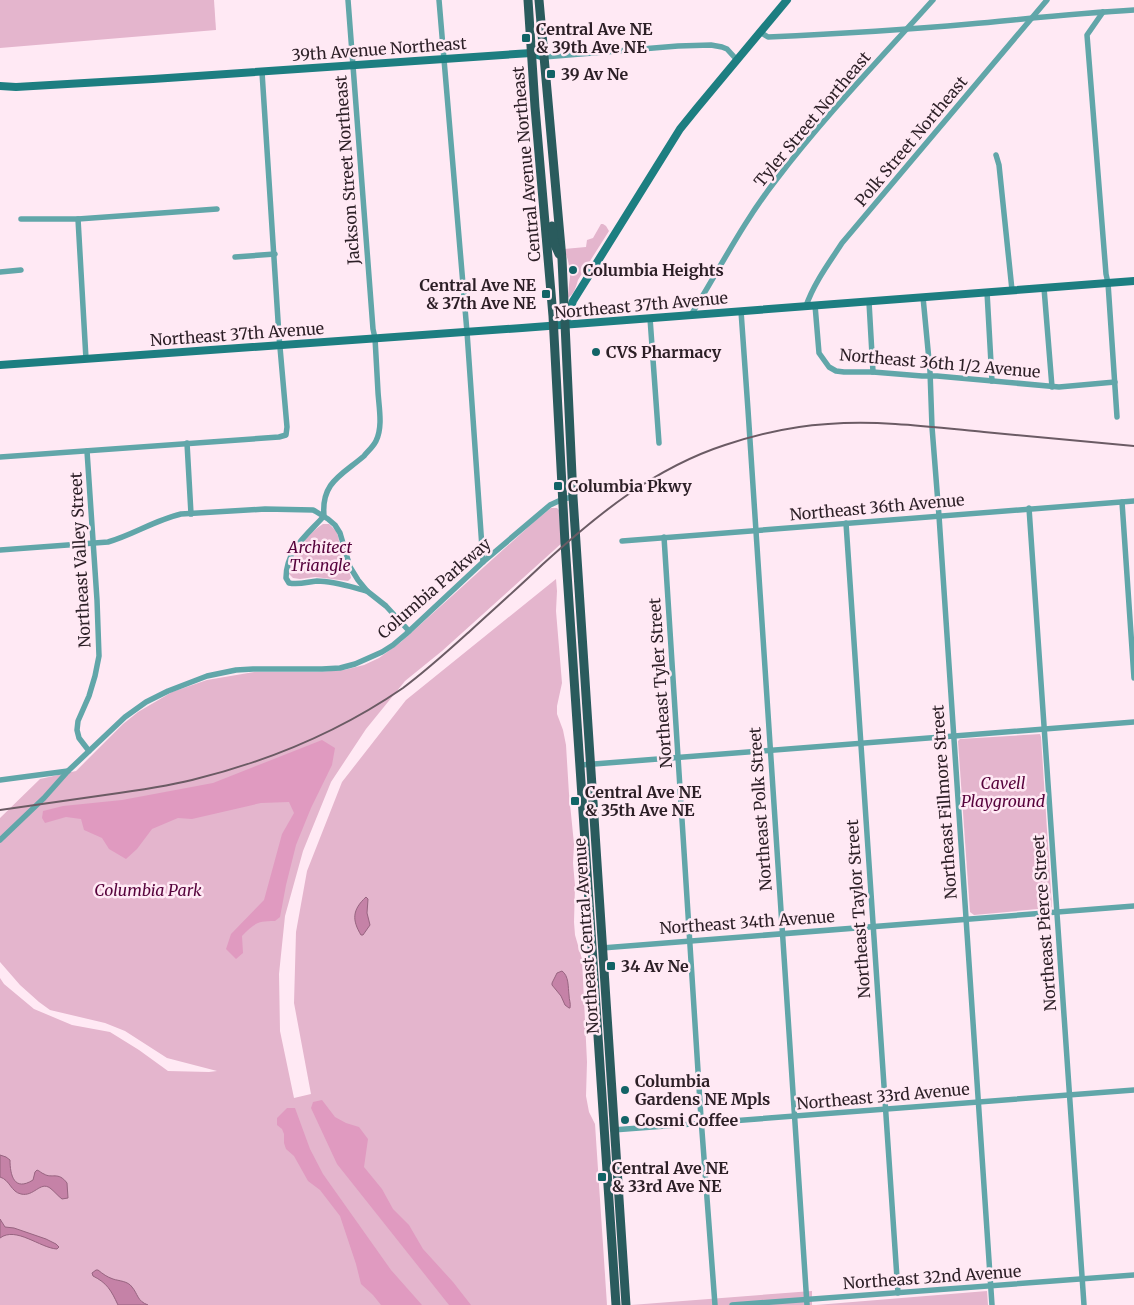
<svg xmlns="http://www.w3.org/2000/svg" width="1134" height="1305" font-family="Merriweather,serif">
	<rect width="100%" height="100%" fill="#ffe9f4"/>
	<g fill="#e4b5cd">
		<polygon points="0,0 214,0 216,30 0,48"/>
		<path d="M601,224H603L606,226L609,231L578,280C576,287 574,294 568,298C568,291 569,285 570,277C570,267 568,258 564,249L586,247L587,240L593,238Z"/>
		<polygon points="551,508 557,508 561,512 563,542 442,651 405,681 366,729 331,782 303,851 285,916 279,974 280,1031 294,1098 311,1094 294,1003 296,932 307,871 342,782 406,700 556,579 557,591 556,611 562,683 557,706 557,714 563,730 566,745 569,794 574,844 573,863 575,886 574,922 575,935 582,959 587,1062 586,1096 589,1112 595,1124 607,1305 0,1305 0,978 4,984 34,1009 72,1025 110,1032 139,1050 168,1071 209,1072 217,1071 167,1058 125,1031 105,1023 50,1010 39,1002 20,985 0,962 0,818 40,779 76,771 123,724 138,712 172,692 207,680 254,672 318,672 344,670 364,665 379,658 401,642 535,521"/>
		<path d="M323,524H329C332,527 335,529 337,533C340,540 339,549 341,556C344,564 350,571 351,578L348,581L315,577L300,579L293,578L289,574C291,555 307,534 323,524Z"/>
		<polygon points="1040,734 1041,737 1052,907 1049,908 974,915 970,912 958,741 960,739"/>
		<polygon points="812,1291 812,1305 630,1305 631,1305"/>
		<polygon points="987,1291 988,1305 813,1305 816,1305"/>
	</g>
	<g fill="#e09ac0">
		<path d="M322,740L335,748L332,765L311,808L296,845L286,885L280,917L275,921C257,921 255,923 242,936L243,953L236,959L226,949L231,934L264,900L282,834L294,813L289,802L261,803L192,819L178,818L152,829L137,849L126,859L109,849L102,838L84,830L81,819L66,817L45,823L42,818L43,811L63,806L122,800L213,783Z"/>
		<polygon points="322,1100 335,1117 346,1123 359,1127 368,1139 364,1167 382,1189 393,1209 409,1225 423,1249 453,1282 471,1305 449,1305 337,1164 311,1108 313,1102"/>
		<polygon points="287,1108 295,1108 310,1149 323,1174 391,1270 422,1305 381,1305 373,1295 361,1284 356,1264 340,1216 320,1190 308,1181 294,1156 286,1149 284,1143 284,1134 282,1129 277,1125 277,1118"/>
	</g>
	<g fill="#c582a7" stroke="#976480">
		<path d="M366,897L368,899L367,913L370,925L363,935H361C352,920 352,910 366,897Z"/>
		<path d="M562,971C569,976 568,987 569,995C569,1000 571,1003 570,1008H569L565,1005L561,996L552,985V983L557,973Z"/>
		<path d="M0,1155L6,1157L10,1160C10,1175 14,1192 33,1180L35,1172L37,1170C40,1171 41,1173 44,1174C52,1179 58,1171 67,1183L68,1198L62,1199C58,1196 54,1191 50,1188C40,1181 34,1197 21,1194C11,1192 10,1180 0,1177Z"/>
		<path d="M0,1219L5,1227L14,1228L46,1239L56,1244L59,1247L57,1249C40,1248 16,1226 0,1238Z"/>
		<path d="M96,1270H98C103,1274 107,1277 113,1279C119,1281 128,1281 132,1287C138,1294 137,1301 148,1305H118C111,1290 107,1283 93,1276L92,1273Z"/>
	</g>
	<g fill="none" stroke-linecap="round" stroke-linejoin="round">
		<g stroke="#61a6a9" stroke-width="5.5">
			<path d="M348,0L373,329L375,338C376,356 377,374 378,392C379,408 383,427 376,441C373,447 368,451 364,456C342,475 321,482 324,516C307,535 286,550 286,578L289,583C299,585 307,582 317,581C334,581 351,587 367,591"/>
			<polyline points="439,0 467,332 483,562"/>
			<polyline points="1103,12 1087,35 1106,274 1108,283 1117,417"/>
			<path d="M760,32L768,37C835,34 903,30 970,24C1025,19 1079,13 1134,10"/>
			<polyline points="544,57 678,46 711,45 722,47 727,49 737,60"/>
			<polyline points="996,155 999,165 1012,290"/>
			<polyline points="21,219 78,219 217,209"/>
			<polyline points="78,219 86,359"/>
			<polyline points="235,257 275,254"/>
			<polyline points="0,272 21,270"/>
			<polyline points="1044,288 1052,387"/>
			<polyline points="987,292 992,381"/>
			<polyline points="923,297 930,371 932,427 939,516 992,1305"/>
			<polyline points="869,302 873,372"/>
			<polyline points="815,305 819,353 829,367 836,371 844,372 873,372 922,376 937,376 1059,387 1115,382"/>
			<path d="M806,306C814,283 829,263 842,243L1047,0"/>
			<polyline points="741,311 748,410 807,1305"/>
			<path d="M691,315C719,270 743,222 776,180C824,117 880,59 933,0"/>
			<polyline points="650,318 659,443"/>
			<polyline points="187,443 191,514"/>
			<polyline points="87,451 97,600 99,656 95,676 89,696 78,721 77,730 79,738 89,751"/>
			<polyline points="0,457 279,437 286,435 287,427 279,336 262,72"/>
			<polyline points="1122,502 1134,678"/>
			<polyline points="1029,508 1084,1305"/>
			<polyline points="846,523 898,1293"/>
			<polyline points="664,537 701,1118 715,1305"/>
			<polyline points="622,541 1134,501"/>
			<path d="M0,550L108,542C133,535 155,520 181,514L265,509L313,510L315,511L328,519L335,525L340,533L350,567L358,580L367,591L386,606L409,631"/>
			<polyline points="581,765 1134,722"/>
			<polyline points="0,780 68,771"/>
			<polyline points="0,840 44,798 68,771 125,717 146,702 168,691 207,676 236,670 253,669 322,669 340,668 355,664 382,652 393,645 406,634 483,562 550,505 563,499 573,497"/>
			<polyline points="602,948 1134,906"/>
			<polyline points="613,1130 1134,1090"/>
			<polyline points="732,1305 1134,1275"/>
		</g>
		<g stroke="#1d7e81" stroke-width="8">
			<polyline points="0,86 16,87 153,79 531,53 544,57"/>
			<polyline points="566,322 573,301 680,129 697,108 787,0"/>
			<polyline points="0,365 522,328 1134,281"/>
		</g>
		<g stroke="#2a5b5d" stroke-width="9">
			<polyline points="528,0 535,107 553,316 565,543 616,1305"/>
			<polyline points="539,0 562,259 573,497 626,1305"/>
			<polyline points="552,226 554,243 559,254"/>
		</g>
		<path stroke="#6b5b64" stroke-width="2" d="M0,810C35,805 70,800 105,795C134,791 163,787 192,780C266,762 339,732 403,688C426,671 448,651 469,632C494,609 519,587 543,564C597,515 654,468 725,445C758,434 793,426 828,424C880,420 933,427 984,432C1034,437 1084,441 1134,446"/>
	</g>
	<g fill="#126366" stroke="#ffe9f4" stroke-width="2">
		<rect x="521" y="33" width="10" height="10" rx="2.5"/>
		<rect x="546" y="69" width="10" height="10" rx="2.5"/>
		<circle cx="573" cy="270" r="5"/>
		<rect x="541" y="289" width="10" height="10" rx="2.5"/>
		<circle cx="596" cy="352" r="5"/>
		<rect x="553" y="481" width="10" height="10" rx="2.5"/>
		<rect x="570" y="796" width="10" height="10" rx="2.5"/>
		<rect x="606" y="961" width="10" height="10" rx="2.5"/>
		<circle cx="625" cy="1090" r="5"/>
		<circle cx="625" cy="1120" r="5"/>
		<rect x="597" y="1172" width="10" height="10" rx="2.5"/>
	</g>
	<g text-anchor="middle" stroke-width="5" stroke-linejoin="round" paint-order="stroke">
		<g font-size="16" font-weight="bold" fill="#2c1f26" stroke="#ffe9f4" text-anchor="start">
			<text x="536" y="35">Central Ave NE<tspan x="536" dy="18">&amp; 39th Ave NE</tspan></text>
			<text x="561" y="80">39 Av Ne</text>
			<text x="583" y="276">Columbia Heights</text>
			<text x="536" y="291" text-anchor="end">Central Ave NE<tspan x="536" dy="18">&amp; 37th Ave NE</tspan></text>
			<text x="606" y="358">CVS Pharmacy</text>
			<text x="568" y="492">Columbia Pkwy</text>
			<text x="585" y="798">Central Ave NE<tspan x="585" dy="18">&amp; 35th Ave NE</tspan></text>
			<text x="621" y="972">34 Av Ne</text>
			<text x="635" y="1087">Columbia<tspan x="635" dy="18">Gardens NE Mpls</tspan></text>
			<text x="635" y="1126">Cosmi Coffee</text>
			<text x="612" y="1174">Central Ave NE<tspan x="612" dy="18">&amp; 33rd Ave NE</tspan></text>
		</g>
		<g font-size="16" fill="#2c1f26" stroke="#ffe9f4">
			<text transform="translate(379 49) rotate(-4)" y="6">39th Avenue Northeast</text>
			<text transform="translate(812 119) rotate(-50)" y="6">Tyler Street Northeast</text>
			<text transform="translate(911 141) rotate(-50)" y="6">Polk Street Northeast</text>
			<text transform="translate(526 164) rotate(-95)" y="6">Central Avenue Northeast</text>
			<text transform="translate(347 170) rotate(-94)" y="6">Jackson Street Northeast</text>
			<text transform="translate(641 305) rotate(-5)" y="6">Northeast 37th Avenue</text>
			<text transform="translate(237 334) rotate(-4)" y="6">Northeast 37th Avenue</text>
			<text transform="translate(940 363) rotate(5)" y="6">Northeast 36th 1/2 Avenue</text>
			<text transform="translate(877 507) rotate(-5)" y="6">Northeast 36th Avenue</text>
			<text transform="translate(80 560) rotate(-93)" y="6">Northeast Valley Street</text>
			<text transform="translate(434 588) rotate(-41)" y="6">Columbia Parkway</text>
			<text transform="translate(660 683) rotate(-94)" y="6">Northeast Tyler Street</text>
			<text transform="translate(944 802) rotate(-94)" y="6">Northeast Fillmore Street</text>
			<text transform="translate(760 809) rotate(-94)" y="6">Northeast Polk Street</text>
			<text transform="translate(858 909) rotate(-94)" y="6">Northeast Taylor Street</text>
			<text transform="translate(747 922) rotate(-4)" y="6">Northeast 34th Avenue</text>
			<text transform="translate(1044 923) rotate(-94)" y="6">Northeast Pierce Street</text>
			<text transform="translate(586 936) rotate(-94)" y="6">Northeast Central Avenue</text>
			<text transform="translate(883 1096) rotate(-5)" y="6">Northeast 33rd Avenue</text>
			<text transform="translate(932 1277) rotate(-4)" y="6">Northeast 32nd Avenue</text>
		</g>
		<g font-size="16" font-style="italic" fill="#56033c" stroke="#ffe9f4">
			<text x="320" y="553">Architect<tspan x="320" dy="18">Triangle</tspan></text>
			<text x="1003" y="789">Cavell<tspan x="1003" dy="18">Playground</tspan></text>
			<text x="148" y="896">Columbia Park</text>
		</g>
	</g>
</svg>
